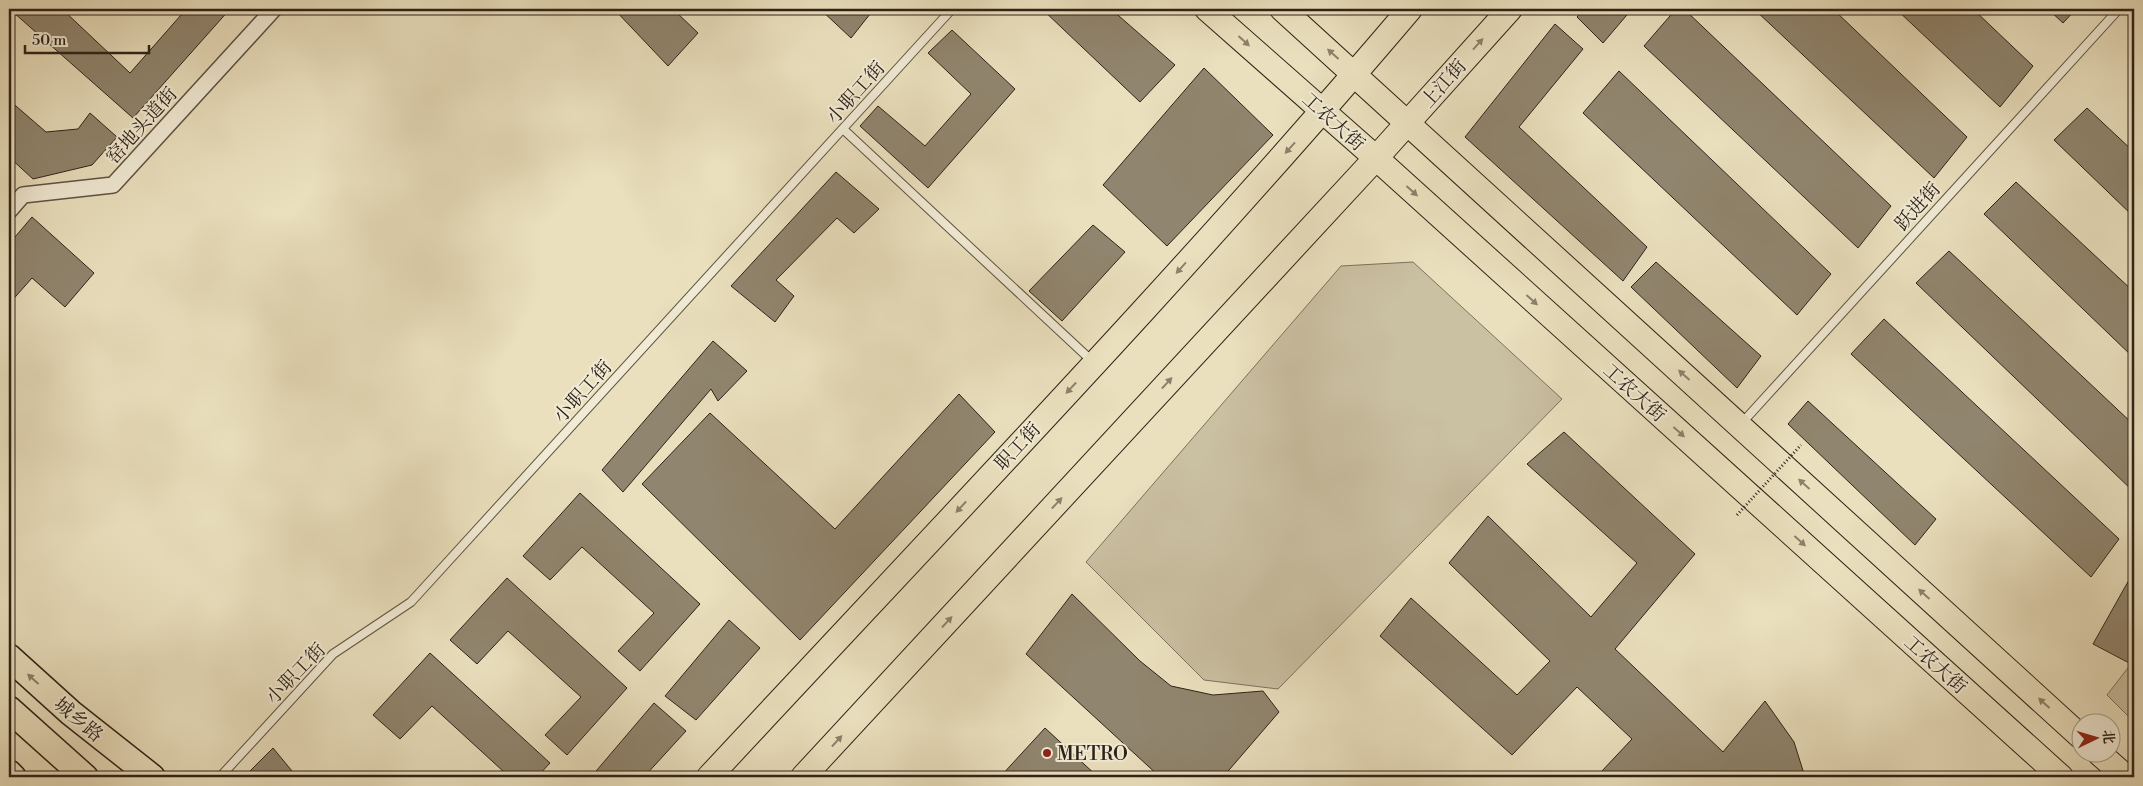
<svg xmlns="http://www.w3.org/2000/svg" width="2143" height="786" font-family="'Libre Bodoni','Noto Serif SC',serif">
	<rect width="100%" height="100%" fill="#eae0be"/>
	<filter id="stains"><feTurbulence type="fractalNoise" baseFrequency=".004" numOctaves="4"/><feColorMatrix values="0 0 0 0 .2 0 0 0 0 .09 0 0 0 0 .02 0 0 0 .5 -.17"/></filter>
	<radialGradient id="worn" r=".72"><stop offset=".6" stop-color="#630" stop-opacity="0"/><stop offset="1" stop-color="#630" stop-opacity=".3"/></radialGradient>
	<g fill="#cac0a2" stroke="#7c715d">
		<polygon points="1413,262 1562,399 1278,689 1204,680 1086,562 1341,266"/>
		<polygon points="2134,660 2134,722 2107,695"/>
	</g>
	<g fill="#90856e" stroke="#2f2218">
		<polygon points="16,9 62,9 130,73 181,15 175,9 230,9 133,118 13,12"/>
		<polygon points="614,9 673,9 698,33 668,66"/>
		<polygon points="820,9 874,9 851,38"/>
		<polygon points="1042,9 1111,9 1175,65 1140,102"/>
		<polygon points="1584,9 1632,9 1603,43 1577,17"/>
		<polygon points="1676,9 1684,9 1891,206 1858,248 1644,46"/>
		<polygon points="1754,9 1833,9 1967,137 1934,178"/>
		<polygon points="1896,9 1973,9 2033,66 2000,107"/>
		<polygon points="2048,9 2076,9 2063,23"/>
		<polygon points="1555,24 1583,49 1519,127 1647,247 1623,281 1465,137"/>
		<polygon points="952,30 1015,89 928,188 860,126 878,106 925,146 971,94 928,53"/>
		<polygon points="1204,68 1273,135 1167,246 1103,185"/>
		<polygon points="1619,71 1831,274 1797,315 1583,113"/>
		<polygon points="9,100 46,132 78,129 90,113 117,137 92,165 33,179 9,157"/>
		<polygon points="2087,108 2134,152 2134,217 2054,140"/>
		<polygon points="836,172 879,209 854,233 837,218 776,280 794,296 775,322 731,286"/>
		<polygon points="2016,182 2134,292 2134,358 1984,214"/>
		<polygon points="32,217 94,273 65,307 32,278 9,304 9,244"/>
		<polygon points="1093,225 1125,252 1062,321 1029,291"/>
		<polygon points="1949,251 2134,425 2134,492 1916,283"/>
		<polygon points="1656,262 1761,356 1737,388 1631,287"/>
		<polygon points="1884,319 2119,539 2091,577 1851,354"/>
		<polygon points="713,341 747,371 718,401 711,389 623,492 602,470"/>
		<polygon points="959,394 995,432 800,640 642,484 710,413 835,529"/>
		<polygon points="1808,401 1936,519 1915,545 1788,424"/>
		<polygon points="1564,432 1695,554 1615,649 1723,752 1765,701 1794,742 1805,777 1607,777 1601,772 1632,739 1577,687 1512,755 1380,636 1411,598 1517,695 1550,661 1449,563 1488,516 1591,617 1637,563 1527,464"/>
		<polygon points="580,493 700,604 640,671 618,651 654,613 582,547 550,580 523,556"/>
		<polygon points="2134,571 2134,659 2131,664 2093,644"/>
		<polygon points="507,578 627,688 567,755 545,735 581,697 508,631 477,664 450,640"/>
		<polygon points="1072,594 1140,661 1171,686 1213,695 1263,691 1279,712 1223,777 1160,777 1026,654"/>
		<polygon points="729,620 760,648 696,720 665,696"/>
		<polygon points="430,653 550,763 537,777 499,777 504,772 432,706 400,739 373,715"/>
		<polygon points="654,703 686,731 644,777 591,777"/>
		<polygon points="1045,728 1098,777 1000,777"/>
		<polygon points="273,748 297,777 244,777"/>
	</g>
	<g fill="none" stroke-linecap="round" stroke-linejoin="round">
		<defs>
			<g id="service">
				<polyline points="843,129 1092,361"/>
				<polyline points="1741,424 2119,9"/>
				<polyline points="220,777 333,654 411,602 952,9"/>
			</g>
			<polyline id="minor" points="9,211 23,195 113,185 274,9"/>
			<g id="primary">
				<polyline points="1207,9 1376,158 2061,777"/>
				<polyline points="1282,9 2080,736"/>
				<polyline points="2100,754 2126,777"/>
				<path d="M709,777C945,523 1186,273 1410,9"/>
				<polyline points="803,777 1376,158 1510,9"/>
			</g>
			<g id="trunk">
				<polyline points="9,657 71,713 152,777"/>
				<polyline points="9,709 85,777"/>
				<polyline points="9,773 13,777"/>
			</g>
		</defs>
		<use href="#service" stroke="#5e5242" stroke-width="10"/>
		<use href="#minor" stroke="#5e5242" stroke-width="18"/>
		<use href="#primary" stroke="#2f2218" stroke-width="26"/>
		<use href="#trunk" stroke="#2f2218" stroke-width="28"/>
		<use href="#service" stroke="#f1ebd5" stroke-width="8"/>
		<use href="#minor" stroke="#f1ebd5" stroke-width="15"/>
		<use href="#primary" stroke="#eae0be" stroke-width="24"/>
		<use href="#trunk" stroke="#eae0be" stroke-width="25"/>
		<polyline stroke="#2f2218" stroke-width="3" stroke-dasharray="1 2.5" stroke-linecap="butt" points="1737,515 1801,445"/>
	</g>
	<defs><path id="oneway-solid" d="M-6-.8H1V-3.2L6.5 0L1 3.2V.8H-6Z" transform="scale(1.25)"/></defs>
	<g fill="#8c816b">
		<use href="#oneway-solid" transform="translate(1244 41) rotate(42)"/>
		<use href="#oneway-solid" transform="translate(1478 44) rotate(-48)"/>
		<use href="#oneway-solid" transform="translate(1333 54) rotate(-138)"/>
		<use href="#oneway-solid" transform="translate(1290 148) rotate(132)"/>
		<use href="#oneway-solid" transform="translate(1412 191) rotate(42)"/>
		<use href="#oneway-solid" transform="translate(1181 268) rotate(132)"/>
		<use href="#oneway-solid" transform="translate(1532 300) rotate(42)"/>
		<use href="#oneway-solid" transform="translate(1684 375) rotate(-138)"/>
		<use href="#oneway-solid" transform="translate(1167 383) rotate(-47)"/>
		<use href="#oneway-solid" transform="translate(1071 388) rotate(133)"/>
		<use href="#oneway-solid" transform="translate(1679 432) rotate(42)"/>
		<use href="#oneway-solid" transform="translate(1804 484) rotate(-138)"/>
		<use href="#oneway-solid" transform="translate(1057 503) rotate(-47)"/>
		<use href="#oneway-solid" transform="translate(961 507) rotate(133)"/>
		<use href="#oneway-solid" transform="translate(1800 541) rotate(42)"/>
		<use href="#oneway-solid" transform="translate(1924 594) rotate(-138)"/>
		<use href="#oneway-solid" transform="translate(947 622) rotate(-47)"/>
		<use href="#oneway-solid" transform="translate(33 679) rotate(-138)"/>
		<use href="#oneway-solid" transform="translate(2044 703) rotate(-138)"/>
		<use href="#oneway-solid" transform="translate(837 741) rotate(-47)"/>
	</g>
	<circle fill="#8f2418" stroke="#f1ebd5" stroke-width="2" cx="1047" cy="753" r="5"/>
	<g text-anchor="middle" stroke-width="4" stroke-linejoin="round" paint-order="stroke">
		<g font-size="19" fill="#2f2218" stroke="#f1ebd5">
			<text transform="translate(1443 83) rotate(-48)" y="7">上江街</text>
			<text transform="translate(855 92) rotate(-48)" y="7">小职工街</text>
			<text transform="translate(1334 121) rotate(42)" y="7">工农大街</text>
			<text transform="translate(141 125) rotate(-48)" y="7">窑地头道街</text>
			<text transform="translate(1917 206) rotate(-48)" y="7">跃进街</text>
			<text transform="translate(582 391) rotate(-48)" y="7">小职工街</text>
			<text transform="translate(1635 392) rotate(42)" y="7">工农大街</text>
			<text transform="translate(1017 446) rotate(-47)" y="7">职工街</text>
			<text transform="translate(1936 664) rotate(42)" y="7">工农大街</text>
			<text transform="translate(295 673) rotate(-46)" y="7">小职工街</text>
			<text transform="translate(79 719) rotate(40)" y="7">城乡路</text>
		</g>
		<g font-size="19" fill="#2f2218" stroke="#f1ebd5" text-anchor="start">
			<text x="1057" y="760">METRO</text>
		</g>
	</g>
	<rect width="2143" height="786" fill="none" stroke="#eae0be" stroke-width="30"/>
	<rect x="10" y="10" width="2123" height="766" fill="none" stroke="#2f2218" stroke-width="2.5"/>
	<rect x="15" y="15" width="2113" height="756" fill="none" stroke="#2f2218"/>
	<g transform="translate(2096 738) rotate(85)"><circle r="24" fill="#f1ebd5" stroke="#a39b89"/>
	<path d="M0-4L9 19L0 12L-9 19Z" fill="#8f2418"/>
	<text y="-8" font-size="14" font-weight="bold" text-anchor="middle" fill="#2f2218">北</text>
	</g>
	<path d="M25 45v8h124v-8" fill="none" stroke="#2f2218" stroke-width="2.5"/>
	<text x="32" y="45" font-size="15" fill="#2f2218" stroke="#f1ebd5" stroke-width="4" paint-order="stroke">50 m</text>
	<rect width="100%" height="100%" filter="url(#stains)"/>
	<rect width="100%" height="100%" fill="url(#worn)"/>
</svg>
